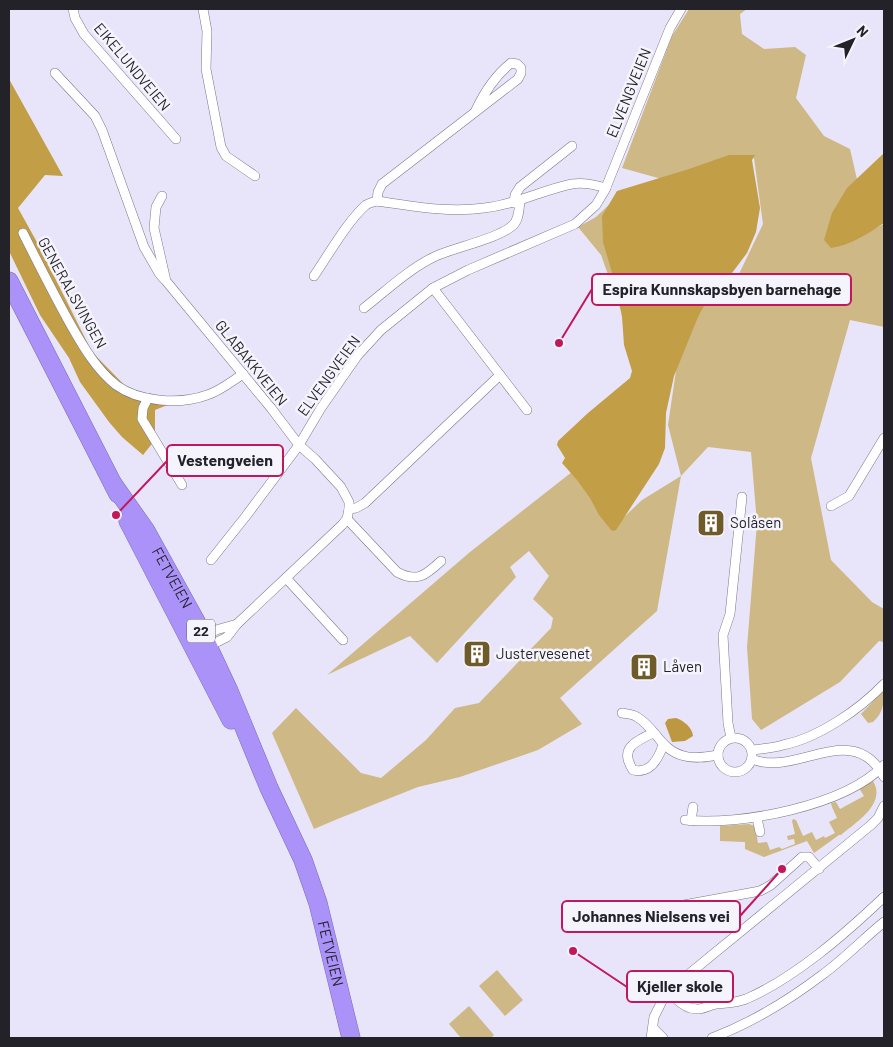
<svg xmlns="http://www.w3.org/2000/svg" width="893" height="1047" font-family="Barlow,sans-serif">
	<rect width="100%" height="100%" fill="#e8e5fa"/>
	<g fill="#ceb885">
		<polygon points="689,9 747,9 740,14 742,34 764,49 795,47 806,55 796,98 824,136 850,149 869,231 884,224 884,327 850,320 811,458 831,560 872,602 884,609 884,642 879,641 840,682 761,730 752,719 747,647 757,523 751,452 708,447 681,476 657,611 560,698 582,724 538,750 460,777 418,787 340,818 314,829 272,733 296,708 361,773 381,778 426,740 455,708 479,703 551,628 553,618 533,599 549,576 529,551 510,567 516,577 437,663 410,636 327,675 470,552 577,468 622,519 642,500 681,476 668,425 677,364 634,347 601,255 578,227 596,217 614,200 717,261 721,293 739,274 763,224 754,158 669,181 622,168 672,36"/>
		<path d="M884,690C884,704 883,713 873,722L868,723L861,714Z"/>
		<path d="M870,781H873C887,804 855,823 841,835H839L814,853L807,841L764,857L745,849V842L720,841V826L749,824L755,826L758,843L767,842L770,850L779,847L782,849L795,844L794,839L788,840L787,836L795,834L792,821L793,819L796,820L803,836L812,832L816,840L824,836L825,838L835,833L829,822L837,818L832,807L831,803L836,802L840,809L864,796L859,788Z"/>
		<polygon points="497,970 523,1000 505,1016 479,986"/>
		<polygon points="469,1006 494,1035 491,1038 461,1038 449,1024"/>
	</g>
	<g fill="#c29e46">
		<polygon points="9,79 63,176 45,175 18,208 38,244 92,352 139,400 175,402 155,410 155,440 143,455 122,437 109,422 80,382 69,358 40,315 9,251"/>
		<path d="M884,153V223C867,234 851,245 831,248L824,240L832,213L847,188Z"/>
		<polygon points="729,155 755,155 752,160 760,208 756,232 747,253 732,273 711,293 698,317 674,376 666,413 665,448 659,464 616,530 612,531 599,515 590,498 577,480 562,463 565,458 557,445 558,441 588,413 630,378 632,371 624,345 622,317 616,286 603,242 602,216 617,191 689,169"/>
	</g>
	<path fill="#bd9840" d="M676,718C684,721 692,727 693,736L685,741L672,742L665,723L668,719Z"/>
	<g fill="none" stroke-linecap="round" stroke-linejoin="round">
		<defs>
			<g id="street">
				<polyline points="73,9 75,18 84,34 176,139"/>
				<polyline points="203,9 207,31 206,69 221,147 226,156 255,176"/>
				<polyline points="55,73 95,116 102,130 144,247 159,273 164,279"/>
				<polyline points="162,196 156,207 154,228 166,281 271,408 299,445 315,459 341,487 349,502 349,509"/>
				<path d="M377,201L378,192L382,184L518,79L521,73V68L517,64L511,63C496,75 484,93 476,110"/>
				<polyline points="514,203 515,195 520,187 572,146"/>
				<path d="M23,233C39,265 55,297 72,327C84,348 97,370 116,385C139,402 180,405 207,395C220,391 232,381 243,374"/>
				<path d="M314,276C327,257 349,219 366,205C369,203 373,202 377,201C412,206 448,213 484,208C515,205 542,190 572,184C583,182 596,185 606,188"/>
				<path d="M364,308C387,290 410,268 436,256C456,247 497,239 512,226C519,221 519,209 520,201"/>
				<polyline points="500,375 527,410"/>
				<polyline points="148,398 143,408 142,419 182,485"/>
				<polyline points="831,506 849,496 884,438"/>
				<path d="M347,519L397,572C417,583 426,575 441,561"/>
				<polyline points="211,560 246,516 299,445 321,408 358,355 381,330 433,288 468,270 575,224 596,205 605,190 670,28 681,9"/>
				<polyline points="286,578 343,640"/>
				<polyline points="202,638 216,630 237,624"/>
				<polyline points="205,648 227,637 237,624 342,525 347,519 349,509 356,508 365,503 500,375 433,288"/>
				<path d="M622,713C627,714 633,714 637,717C656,728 660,750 684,756C695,759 707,757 718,755"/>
				<path d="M653,733C634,742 619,749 633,770C650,774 658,760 663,745"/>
				<polyline points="731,738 728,723 723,635 730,614 742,497"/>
				<circle cx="735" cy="755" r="17"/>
				<path d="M752,750C762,749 773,748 783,745C818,738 859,710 884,684"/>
				<path d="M752,759C795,778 853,718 884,777"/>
				<polyline points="757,818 760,832"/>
				<path d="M685,820C740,826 845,806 884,765"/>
				<polyline points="691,821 693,807"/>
				<polyline points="662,909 760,891 771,885 802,857 809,857 819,869"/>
				<path d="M669,992C675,998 681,1005 690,1008C703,1011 706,1006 716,1004C726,1003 736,1003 746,999C795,978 846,933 884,897"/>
				<polyline points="654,1029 663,1038"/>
				<polyline points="651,1038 654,1017 662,1001 673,987 871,825 878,818 884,806"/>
				<path d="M712,1038C751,1023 789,1000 822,975C844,959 863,939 884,922"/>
			</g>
			<g id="highway">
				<polyline points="9,281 118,494"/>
				<path id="s1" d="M113,484L146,531L198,625L229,691L269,788L303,860L318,903L351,1038"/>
				<polyline points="128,521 231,720"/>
			</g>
		</defs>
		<use href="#street" stroke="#7b788a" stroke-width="10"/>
		<use href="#highway" stroke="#7b6bb0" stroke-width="19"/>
		<use href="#street" stroke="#fff" stroke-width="9"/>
		<use href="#highway" stroke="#ab92f9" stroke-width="18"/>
	</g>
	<defs>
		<symbol id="building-square" viewBox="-11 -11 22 22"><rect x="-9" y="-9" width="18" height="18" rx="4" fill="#6f5a29" stroke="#f5f4fc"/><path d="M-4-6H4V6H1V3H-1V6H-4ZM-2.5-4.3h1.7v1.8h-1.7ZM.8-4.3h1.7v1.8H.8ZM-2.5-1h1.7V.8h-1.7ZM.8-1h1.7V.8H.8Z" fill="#fff"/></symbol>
	</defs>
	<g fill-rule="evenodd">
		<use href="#building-square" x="695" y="507" width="32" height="32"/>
		<use href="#building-square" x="461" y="638" width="32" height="32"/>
		<use href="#building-square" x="628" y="651" width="32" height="32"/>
	</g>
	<g text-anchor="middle" stroke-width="5" stroke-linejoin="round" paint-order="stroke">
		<rect fill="#f5f4fc" stroke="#626168" stroke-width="1" x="187" y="619.5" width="28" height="23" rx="4"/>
		<g font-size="14" font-weight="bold" fill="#232229">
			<text x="201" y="636">22</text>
		</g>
		<g font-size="15" fill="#232229" stroke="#f5f4fc">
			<text transform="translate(132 67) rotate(50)" y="5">EIKELUNDVEIEN</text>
			<text transform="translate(629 93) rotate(-68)" y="5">ELVENGVEIEN</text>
			<text transform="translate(72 293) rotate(61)" y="5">GENERALSVINGEN</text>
			<text transform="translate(251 363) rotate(51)" y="5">GLABAKKVEIEN</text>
			<text transform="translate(329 376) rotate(-54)" y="5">ELVENGVEIEN</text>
			<text dy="5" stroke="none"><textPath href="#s1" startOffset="111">FETVEIEN</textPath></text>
			<text dy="5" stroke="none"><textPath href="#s1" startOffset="520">FETVEIEN</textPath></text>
		</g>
		<g font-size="15" fill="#232229" stroke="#f5f4fc" text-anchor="start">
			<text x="730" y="528">Solåsen</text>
			<text x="496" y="659">Justervesenet</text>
			<text x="663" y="672">Låven</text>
		</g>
	</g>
	<path fill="none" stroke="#c2185b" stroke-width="2" d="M559 343L592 289M116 515L167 461M782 869L740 916M573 951L627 987"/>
	<g fill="#c2185b" stroke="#f5f4fc" stroke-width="2">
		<circle cx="559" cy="343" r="5"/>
		<circle cx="116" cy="515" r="5"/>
		<circle cx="782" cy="869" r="5"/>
		<circle cx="573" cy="951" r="5"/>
	</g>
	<g fill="#f5f4fc" stroke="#c2185b" stroke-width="2">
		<rect x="592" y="274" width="259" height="31" rx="5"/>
		<rect x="167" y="445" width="116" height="31" rx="5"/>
		<rect x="562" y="901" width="178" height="31" rx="5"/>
		<rect x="627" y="971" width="106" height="31" rx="5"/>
	</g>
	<g font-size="16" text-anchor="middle" font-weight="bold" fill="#232229">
		<text x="722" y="295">Espira Kunnskapsbyen barnehage</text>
		<text x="225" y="466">Vestengveien</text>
		<text x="651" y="922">Johannes Nielsens vei</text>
		<text x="680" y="992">Kjeller skole</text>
	</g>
	<rect width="893" height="1047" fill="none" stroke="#232229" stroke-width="20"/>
	<g transform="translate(853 40) rotate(47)" stroke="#f5f4fc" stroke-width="4" paint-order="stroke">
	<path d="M0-4L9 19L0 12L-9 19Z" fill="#232229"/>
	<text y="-8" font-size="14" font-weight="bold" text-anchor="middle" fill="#232229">N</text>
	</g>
</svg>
